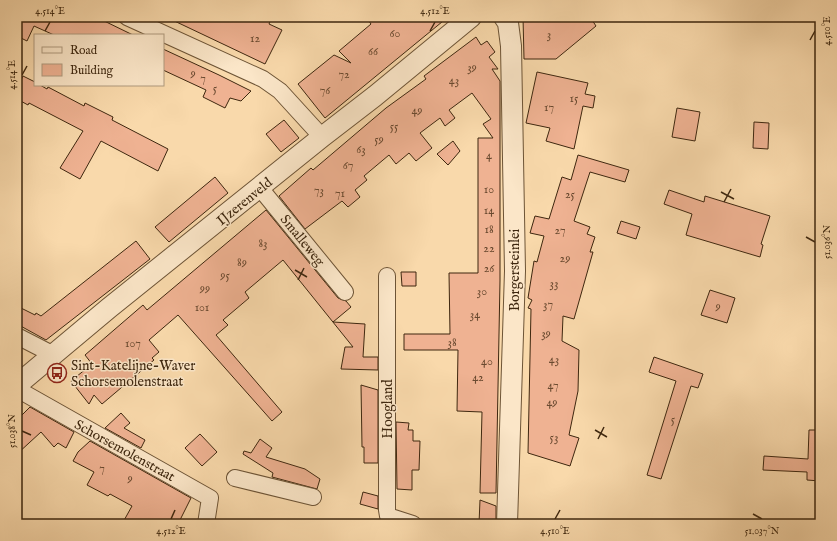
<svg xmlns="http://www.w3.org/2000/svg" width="837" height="541" font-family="'IM FELL English',serif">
	<rect width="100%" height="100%" fill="#f9d9ab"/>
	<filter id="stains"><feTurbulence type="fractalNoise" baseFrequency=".005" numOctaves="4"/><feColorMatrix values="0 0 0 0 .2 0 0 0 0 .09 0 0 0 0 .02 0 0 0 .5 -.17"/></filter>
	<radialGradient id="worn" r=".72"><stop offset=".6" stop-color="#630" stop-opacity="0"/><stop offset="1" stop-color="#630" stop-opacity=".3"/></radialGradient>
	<g fill="#efb292" stroke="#3e270f">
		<polygon points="17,17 96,17 133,35 54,35 34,26 27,41 17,36"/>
		<polygon points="166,17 272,17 269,24 282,30 265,64"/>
		<polygon points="366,17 448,17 325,118 298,84 334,55 351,63 339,51 371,24"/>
		<polygon points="523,17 590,17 596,26 556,59 524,59"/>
		<polygon points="476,37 481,45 487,41 495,52 489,57 498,69 492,69 500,81 500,281 496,493 480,493 482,412 457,411 458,350 404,350 404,334 450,334 449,273 478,273 478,138 493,138 483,124 491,119 472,93 449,110 455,118 445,126 440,118 420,133 432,148 416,161 409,153 396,164 389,155 364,176 367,180 355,190 360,197 348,207 342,201 305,229 279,196 311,168 313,170 386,108 426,79 424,76"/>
		<polygon points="163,49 219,75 251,91 241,101 230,98 225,108 203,97 206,90 163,70"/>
		<polygon points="537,72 588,83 585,94 595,96 593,108 583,106 574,149 546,141 550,128 526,123"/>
		<polygon points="23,76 35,82 35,85 40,85 47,89 48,87 84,106 85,103 113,117 112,120 168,149 158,171 101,141 80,179 60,168 83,131 29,103 28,105 17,99 17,88"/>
		<polygon points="677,108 700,112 695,141 672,137"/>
		<polygon points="284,120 299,138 281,152 266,134"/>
		<polygon points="754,122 769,123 768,149 753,148"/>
		<polygon points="453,141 460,151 448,165 437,154"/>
		<polygon points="578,155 629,170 625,182 590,172 574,221 590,227 587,234 595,237 590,252 593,252 574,319 563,316 562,341 579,350 578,391 569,435 579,438 570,466 528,453 531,309 528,308 532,300 528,298 534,261 537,262 544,236 530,233 535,216 549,219 562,177 571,180"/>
		<polygon points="215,177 228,193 169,242 155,227"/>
		<polygon points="669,190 704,202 705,196 770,216 761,244 763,245 760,257 686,235 692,214 664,204"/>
		<polygon points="266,210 338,298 346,301 351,307 333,322 365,324 363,357 378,357 378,370 341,369 345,347 353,347 283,260 245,292 249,298 223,320 228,325 216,335 282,412 272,421 178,315 149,340 159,352 152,358 154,360 102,404 94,395 89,404 71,381 92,364 85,355 143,305 147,310"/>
		<polygon points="621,221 640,227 636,239 617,233"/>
		<polygon points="136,241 150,259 46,340 17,324 17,306 35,315 36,313 41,316"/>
		<polygon points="401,272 416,272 416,286 402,286"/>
		<polygon points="710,290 735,298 727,323 701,315"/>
		<polygon points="654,357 703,374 698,388 691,386 661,479 647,475 676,381 649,372"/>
		<polygon points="361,385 378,390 378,463 364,463 364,447 362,447"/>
		<polygon points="30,407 74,432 66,448 58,443 54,447 41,432 17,454 17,420"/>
		<polygon points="121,413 130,423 124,428 145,440 141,448 105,428"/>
		<polygon points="396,422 409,423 408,430 413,430 413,441 420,441 419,470 412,470 412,490 397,489"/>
		<polygon points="809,430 820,430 820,481 807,480 807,472 763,470 764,456 808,459"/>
		<polygon points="200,434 217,452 202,466 185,448"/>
		<polygon points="260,439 272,448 266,457 305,469 320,479 317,489 272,477 273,473 243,454 244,451 251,453"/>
		<polygon points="90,441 191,498 178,524 122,524 132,506 110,494 108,496 87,485 94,472 73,461 78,452"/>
		<polygon points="363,492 378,496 378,509 360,504"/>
		<polygon points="480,500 496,506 496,524 479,524"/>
	</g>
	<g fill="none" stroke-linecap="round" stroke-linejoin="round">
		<defs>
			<g id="minor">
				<polyline points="127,17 263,79 280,91 322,137"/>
				<polyline points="260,188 345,292"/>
				<polyline points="387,276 387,510 388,516 413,524"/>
				<polyline points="17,336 54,355"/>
				<polyline points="17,389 210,498 206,524"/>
				<polyline points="235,478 313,497"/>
			</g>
			<g id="tertiary">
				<polyline points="504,17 508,23 511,46 515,271 507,524"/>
				<polyline points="17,385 109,308 322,137 375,96 471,17"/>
			</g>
		</defs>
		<use href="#minor" stroke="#6d5436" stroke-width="18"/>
		<use href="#tertiary" stroke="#6d5436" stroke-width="22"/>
		<use href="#minor" stroke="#fbe6c8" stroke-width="16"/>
		<use href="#tertiary" stroke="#fbe6c8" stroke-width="20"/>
	</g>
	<path fill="none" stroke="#3e270f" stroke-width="1.5" d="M45,31L50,22M430,31L435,22M810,40L815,31M22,75L27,66M721,192L734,199M724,202L731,189M806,237L815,242M295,270L307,277M298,280L304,268M595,430L607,437M22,431L31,435M598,439L604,427M753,514L762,519M171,519L175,510M555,519L560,510"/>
	<defs>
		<symbol id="bus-ring" viewBox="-11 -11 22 22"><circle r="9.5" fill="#fbe6c8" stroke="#8f2418" stroke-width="1.5"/><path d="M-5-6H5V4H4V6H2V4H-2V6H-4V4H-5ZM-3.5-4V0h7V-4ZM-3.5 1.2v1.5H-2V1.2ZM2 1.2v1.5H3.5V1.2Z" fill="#8f2418"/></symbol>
	</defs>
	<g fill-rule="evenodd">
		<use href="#bus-ring" x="46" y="362" width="22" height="22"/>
	</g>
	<g text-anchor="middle" stroke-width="3" stroke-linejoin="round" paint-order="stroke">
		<g font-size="12" fill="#6a4a30">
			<text x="395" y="37">60</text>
			<text x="549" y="38">3</text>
			<text x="255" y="42">12</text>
			<text x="373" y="55">66</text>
			<text x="472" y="71">39</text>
			<text x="193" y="77">9</text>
			<text x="344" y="78">72</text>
			<text x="203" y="82">7</text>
			<text x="454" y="84">43</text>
			<text x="215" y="92">5</text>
			<text x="325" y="94">76</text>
			<text x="574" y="102">15</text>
			<text x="549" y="111">17</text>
			<text x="417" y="114">49</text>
			<text x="394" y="130">55</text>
			<text x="379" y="143">59</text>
			<text x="361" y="153">63</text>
			<text x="489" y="159">4</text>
			<text x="348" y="169">67</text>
			<text x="489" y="193">10</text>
			<text x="319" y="194">73</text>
			<text x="340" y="197">71</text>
			<text x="570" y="198">25</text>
			<text x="489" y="214">14</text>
			<text x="489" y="233">18</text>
			<text x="560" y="234">27</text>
			<text x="263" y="247">83</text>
			<text x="489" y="252">22</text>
			<text x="565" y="262">29</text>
			<text x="242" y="266">89</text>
			<text x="489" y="272">26</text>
			<text x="225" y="279">95</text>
			<text x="554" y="287">33</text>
			<text x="205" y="292">99</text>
			<text x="482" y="295">30</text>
			<text x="548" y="308">37</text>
			<text x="718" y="310">9</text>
			<text x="202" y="311">101</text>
			<text x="475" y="318">34</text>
			<text x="546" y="337">39</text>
			<text x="452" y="346">38</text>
			<text x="133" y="347">107</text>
			<text x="554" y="363">43</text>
			<text x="487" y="365">40</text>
			<text x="478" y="381">42</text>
			<text x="553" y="389">47</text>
			<text x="552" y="406">49</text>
			<text x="673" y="423">5</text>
			<text x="554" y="441">53</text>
			<text x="102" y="472">7</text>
			<text x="130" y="482">9</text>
		</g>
		<g font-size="14" fill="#3e270f" stroke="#fbe6c8">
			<text transform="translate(244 201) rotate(-39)" y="5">IJzerenveld</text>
			<text transform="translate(303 240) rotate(51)" y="5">Smalleweg</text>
			<text transform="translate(514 270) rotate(-90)" y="5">Borgersteinlei</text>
			<text transform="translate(387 409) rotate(-90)" y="5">Hoogland</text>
			<text transform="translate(125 450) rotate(29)" y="5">Schorsemolenstraat</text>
		</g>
		<g font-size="14" fill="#3e270f" stroke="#fbe6c8" text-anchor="start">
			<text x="71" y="370">Sint-Katelijne-Waver<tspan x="71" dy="16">Schorsemolenstraat</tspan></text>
		</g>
	</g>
	<rect width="837" height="541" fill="none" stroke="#f9d9ab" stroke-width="44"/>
	<rect x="34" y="34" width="130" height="52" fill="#fbe6c8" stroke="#af9a7e"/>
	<rect x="42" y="47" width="20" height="6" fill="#fbe6c8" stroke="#af9a7e"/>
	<text x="70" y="54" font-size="12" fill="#3e270f">Road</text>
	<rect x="42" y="64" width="20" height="12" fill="#efb292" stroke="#af9a7e"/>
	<text x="70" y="74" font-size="12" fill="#3e270f">Building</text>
	<rect x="22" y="22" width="793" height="497" fill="none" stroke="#3e270f" stroke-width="1.5"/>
	<g font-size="10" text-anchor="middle" fill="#3e270f">
		<text x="50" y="14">4.514°E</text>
		<text x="435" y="14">4.512°E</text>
		<text transform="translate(826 31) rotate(-90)" y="4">4.510°E</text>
		<text transform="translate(11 75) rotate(-90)" y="4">4.514°E</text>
		<text transform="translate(826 242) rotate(-90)" y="4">51.036°N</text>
		<text transform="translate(11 431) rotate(-90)" y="4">51.038°N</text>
		<text x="171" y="534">4.512°E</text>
		<text x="555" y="534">4.510°E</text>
		<text x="762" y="534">51.037°N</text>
	</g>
	<rect width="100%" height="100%" filter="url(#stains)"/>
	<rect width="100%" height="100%" fill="url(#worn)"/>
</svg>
